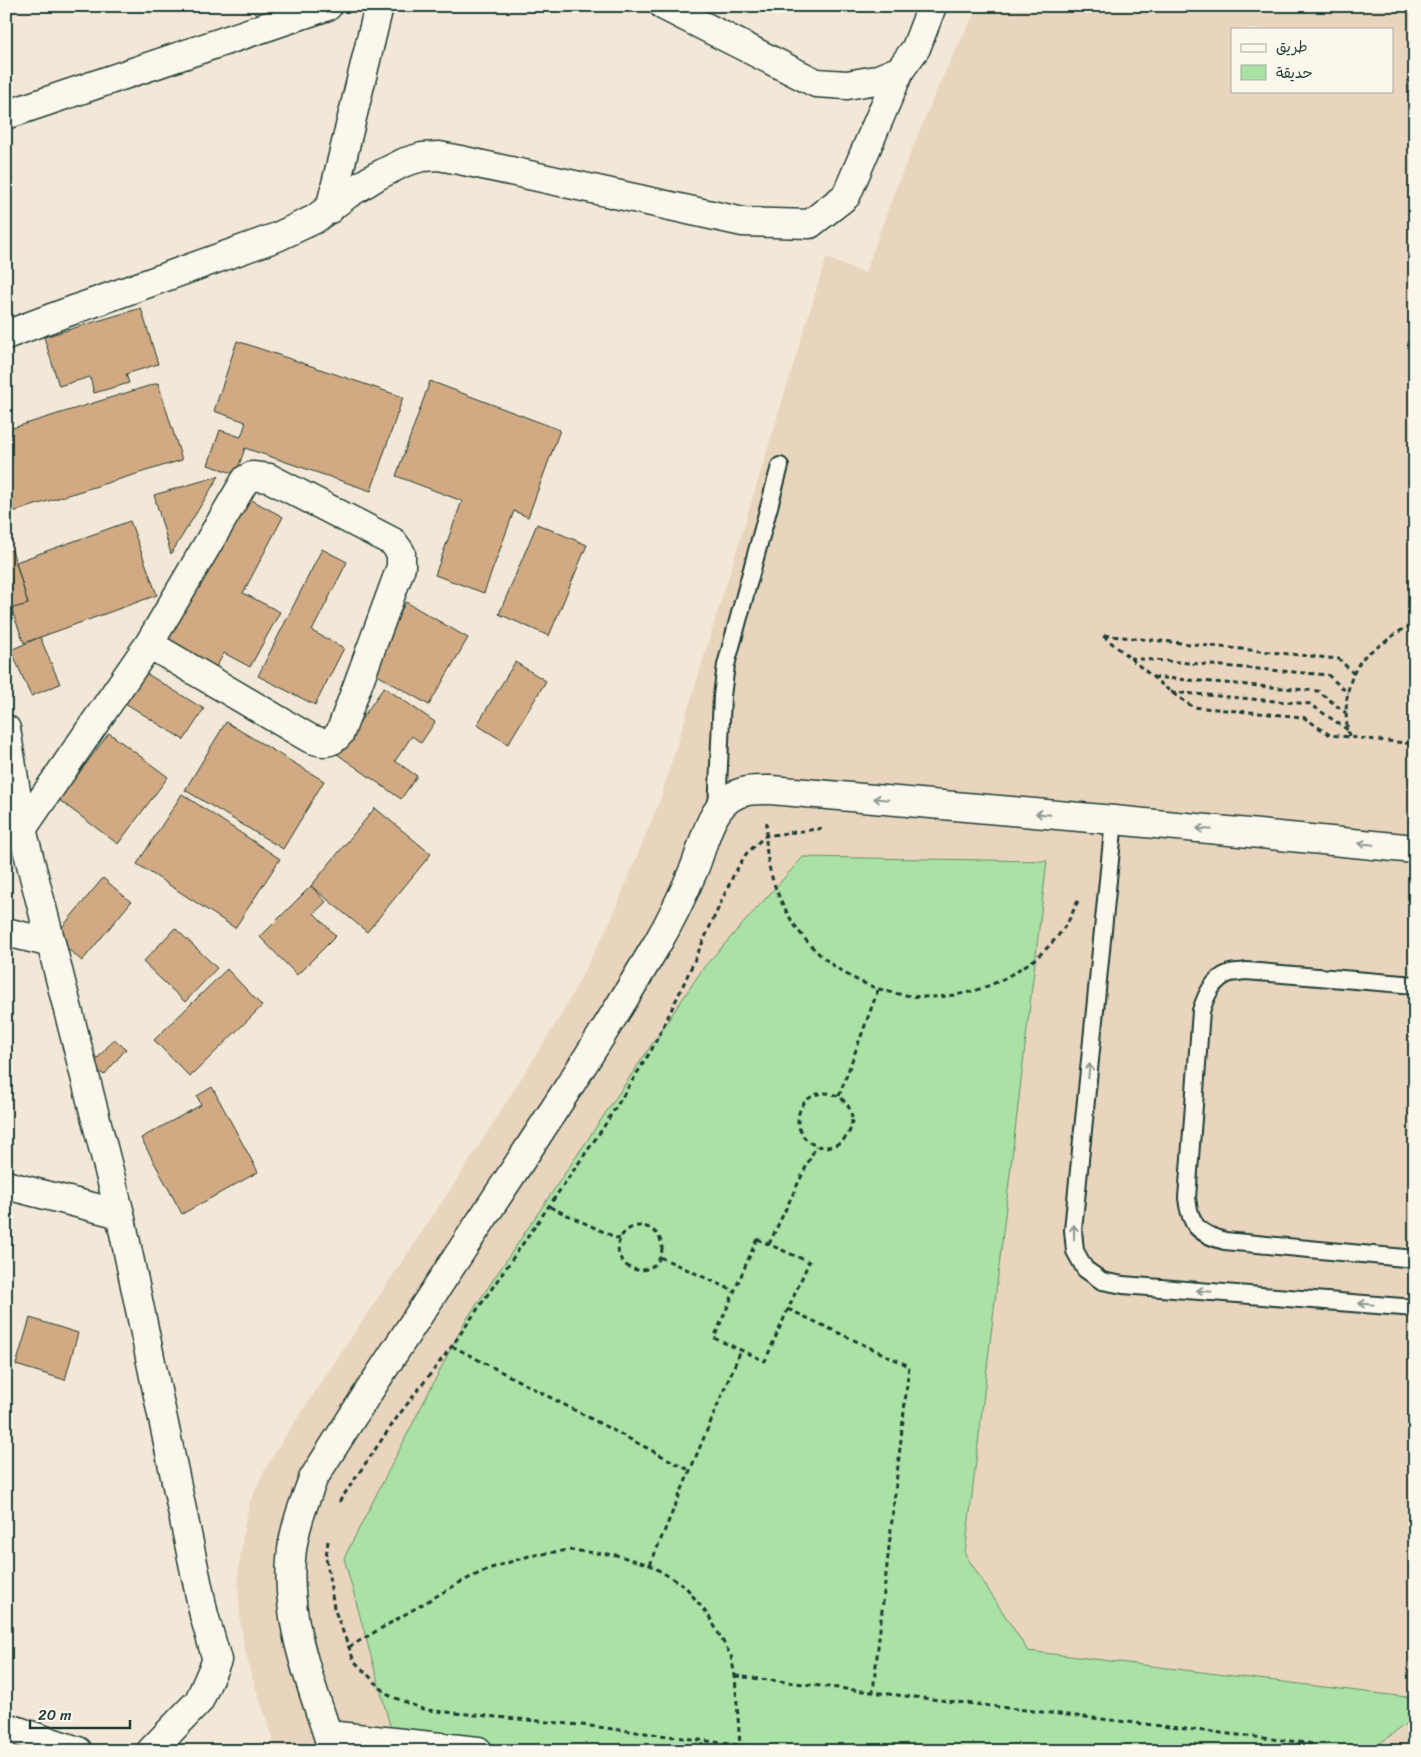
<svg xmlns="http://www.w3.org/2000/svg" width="1421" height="1757" font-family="Sriracha,'Playpen Sans Arabic',sans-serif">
	<rect width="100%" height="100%" fill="#f3e8d7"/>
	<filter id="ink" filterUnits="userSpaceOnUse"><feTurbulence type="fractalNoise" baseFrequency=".02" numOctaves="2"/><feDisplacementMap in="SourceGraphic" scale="10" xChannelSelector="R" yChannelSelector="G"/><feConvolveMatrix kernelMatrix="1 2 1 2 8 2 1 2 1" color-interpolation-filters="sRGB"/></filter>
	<g filter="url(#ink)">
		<path fill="#e9d5be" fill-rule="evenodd" d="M978,6H1415V1751H277L251,1674L244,1646L240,1620L238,1574L244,1527L250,1502L264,1471L282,1441L466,1166L561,1015L610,922L660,800L826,258L865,273L893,195L939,84ZM1232,29H1392V91H1232Z"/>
		<polygon fill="#aae1a4" stroke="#648f6c" points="803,857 1047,861 965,1554 1028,1651 1415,1698 1415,1717 1370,1751 397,1751 344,1558 464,1323 704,967"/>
		<g fill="#d1aa83" stroke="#1f3d34">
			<polygon points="141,308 158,364 126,374 129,383 94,393 90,377 59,386 44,337"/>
			<polygon points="237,341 403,397 371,491 245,448 236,474 208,465 220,430 241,437 246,422 214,411"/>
			<polygon points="430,381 560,430 528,517 514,511 484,593 435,575 462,501 396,476"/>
			<polygon points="158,383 182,460 6,514 6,430"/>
			<polygon points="219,476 171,554 154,495"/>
			<polygon points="239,493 283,517 243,593 280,612 250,667 224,653 215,669 160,638"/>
			<polygon points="130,521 157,595 24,643 11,608 28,604 16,562"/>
			<polygon points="537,524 587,545 549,636 499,614"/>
			<polygon points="322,549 347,562 312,631 344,648 315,705 258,676"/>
			<polygon points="12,550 28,604 6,610 6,552"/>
			<polygon points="406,602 468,638 429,705 367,669"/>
			<polygon points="40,637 60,684 31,696 11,650"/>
			<polygon points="515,662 546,681 508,744 477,725"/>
			<polygon points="144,672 204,709 184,740 125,703"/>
			<polygon points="384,687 435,722 421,743 412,736 395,761 417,776 401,799 337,754"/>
			<polygon points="226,722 324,781 283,849 185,790"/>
			<polygon points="109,733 168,777 118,844 59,800"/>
			<polygon points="182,794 280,859 235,928 137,864"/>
			<polygon points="375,808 431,854 367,932 311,886"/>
			<polygon points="103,878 131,902 82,961 54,937"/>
			<polygon points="311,886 326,902 314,913 336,936 297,975 260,937"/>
			<polygon points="175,928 217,968 185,1002 143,962"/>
			<polygon points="227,969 262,1006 190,1077 154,1040"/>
			<polygon points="114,1039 126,1049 104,1075 92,1065"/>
			<polygon points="212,1087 258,1172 182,1214 141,1138 201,1105 197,1096"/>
			<polygon points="30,1318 78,1333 65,1380 16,1365"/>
		</g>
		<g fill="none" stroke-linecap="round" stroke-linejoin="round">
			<defs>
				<g id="service">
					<polyline points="717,811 722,696 726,665 780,466"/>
					<polyline points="1114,820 1073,1230 1075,1251 1085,1269 1102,1281 1123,1285 1415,1308"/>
					<path d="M1415,985L1246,971C1241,972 1235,972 1230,973C1213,979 1206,995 1201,1011L1187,1198C1190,1225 1198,1234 1225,1241L1415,1259"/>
				</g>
				<g id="minor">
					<polyline points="664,6 816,83 847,85 876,80 900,70 916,48 932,6"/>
					<polyline points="6,115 328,6"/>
					<polyline points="330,209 379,6"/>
					<polyline points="6,335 51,318 277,237 315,219 348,194 377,176 405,162 422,157 439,156 460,160 743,222 810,224 846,196 900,70"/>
					<polyline points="6,729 22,829 120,1214 204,1615 217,1660 199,1701 151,1751"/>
					<path d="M22,829L149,644L246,479L252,476L269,478L393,542L401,553V567L340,733C331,745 321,743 309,738L149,644"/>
					<polyline points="6,932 51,943"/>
					<polyline points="6,1185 120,1214"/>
					<polyline points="6,1727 78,1751"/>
					<polyline points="328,1735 478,1751"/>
					<path d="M333,1751C313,1688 286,1626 291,1559C293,1531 303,1505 313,1479C425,1299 549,1127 657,944C671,920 683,895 694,869C704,845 708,814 730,798C743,789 756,790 771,790L1114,820L1415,849"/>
				</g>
			</defs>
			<use href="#service" stroke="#1f3d34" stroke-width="20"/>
			<use href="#minor" stroke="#1f3d34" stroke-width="31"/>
			<g stroke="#1f3d34" stroke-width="3" stroke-dasharray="5 4" stroke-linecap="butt">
				<polyline points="1130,658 1328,675 1348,693"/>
				<polyline points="1354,674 1339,659 1102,635 1171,692 1193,707 1303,717 1330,735 1415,744"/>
				<polyline points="1153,677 1318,691 1346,713"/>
				<polyline points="1171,692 1310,704 1348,730"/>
				<path d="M1349,736C1343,711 1346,679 1363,658C1368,652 1378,647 1385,642C1395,634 1403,628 1415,624"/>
				<path d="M767,822C763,855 772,887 789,916C835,996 941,1022 1018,970C1024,966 1032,962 1037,957C1047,949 1058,937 1065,926C1071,918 1074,908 1079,899"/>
				<circle cx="825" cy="1120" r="27"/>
				<polyline points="839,1096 878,990"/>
				<polyline points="550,1207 619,1239"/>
				<circle cx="640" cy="1248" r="22"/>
				<polygon points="757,1239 809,1262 765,1361 714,1338"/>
				<polyline points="769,1244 816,1146"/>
				<polyline points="660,1257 734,1291"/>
				<polyline points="788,1309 909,1366 873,1692"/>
				<polyline points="452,1346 689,1470"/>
				<polyline points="339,1502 398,1416 452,1346 603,1128 652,1049 679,994 733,876 746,854 765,836 824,828"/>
				<polyline points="328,1541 326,1557 334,1608 354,1661 388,1695 425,1710 590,1726 785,1751"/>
				<polyline points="650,1565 741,1350"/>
				<polyline points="349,1647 459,1583 488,1569 529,1556 568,1550 616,1555 650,1565 685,1586 710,1618 731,1656 735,1676 740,1745"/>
				<polyline points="735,1676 1315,1744"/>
			</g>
			<use href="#service" stroke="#fbf7ec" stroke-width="16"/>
			<use href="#minor" stroke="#fbf7ec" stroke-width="28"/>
		</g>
		<defs><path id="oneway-shaft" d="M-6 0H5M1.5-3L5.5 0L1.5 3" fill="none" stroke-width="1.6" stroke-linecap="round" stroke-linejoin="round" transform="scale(1.25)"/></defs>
		<g stroke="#8d9a90">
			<use href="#oneway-shaft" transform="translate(881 799) rotate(-175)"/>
			<use href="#oneway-shaft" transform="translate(1043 814) rotate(-175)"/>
			<use href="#oneway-shaft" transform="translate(1204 829) rotate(-174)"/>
			<use href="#oneway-shaft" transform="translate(1366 844) rotate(-174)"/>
			<use href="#oneway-shaft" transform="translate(1089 1071) rotate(-84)"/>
			<use href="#oneway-shaft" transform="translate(1074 1232) rotate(-91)"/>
			<use href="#oneway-shaft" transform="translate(1204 1291) rotate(-175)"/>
			<use href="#oneway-shaft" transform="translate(1366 1304) rotate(-175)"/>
		</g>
	</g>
	<rect width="1421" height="1757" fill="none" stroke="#fbf7ec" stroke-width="25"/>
	<rect x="12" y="12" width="1396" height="1732" fill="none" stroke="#1f3d34" stroke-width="2" filter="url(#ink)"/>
	<rect x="1231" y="28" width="162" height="65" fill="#fbf7ec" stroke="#a3ada2"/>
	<rect x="1241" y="44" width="25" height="8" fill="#fbf7ec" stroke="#a3ada2"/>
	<text x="1276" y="52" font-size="15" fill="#1f3d34">طريق</text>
	<rect x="1241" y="65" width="25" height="15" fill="#aae1a4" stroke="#a3ada2"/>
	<text x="1276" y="78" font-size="15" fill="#1f3d34">حديقة</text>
	<path d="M30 1720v8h100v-8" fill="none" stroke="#1f3d34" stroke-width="2.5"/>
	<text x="38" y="1720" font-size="15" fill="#1f3d34" stroke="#fbf7ec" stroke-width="4" paint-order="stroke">20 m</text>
</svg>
